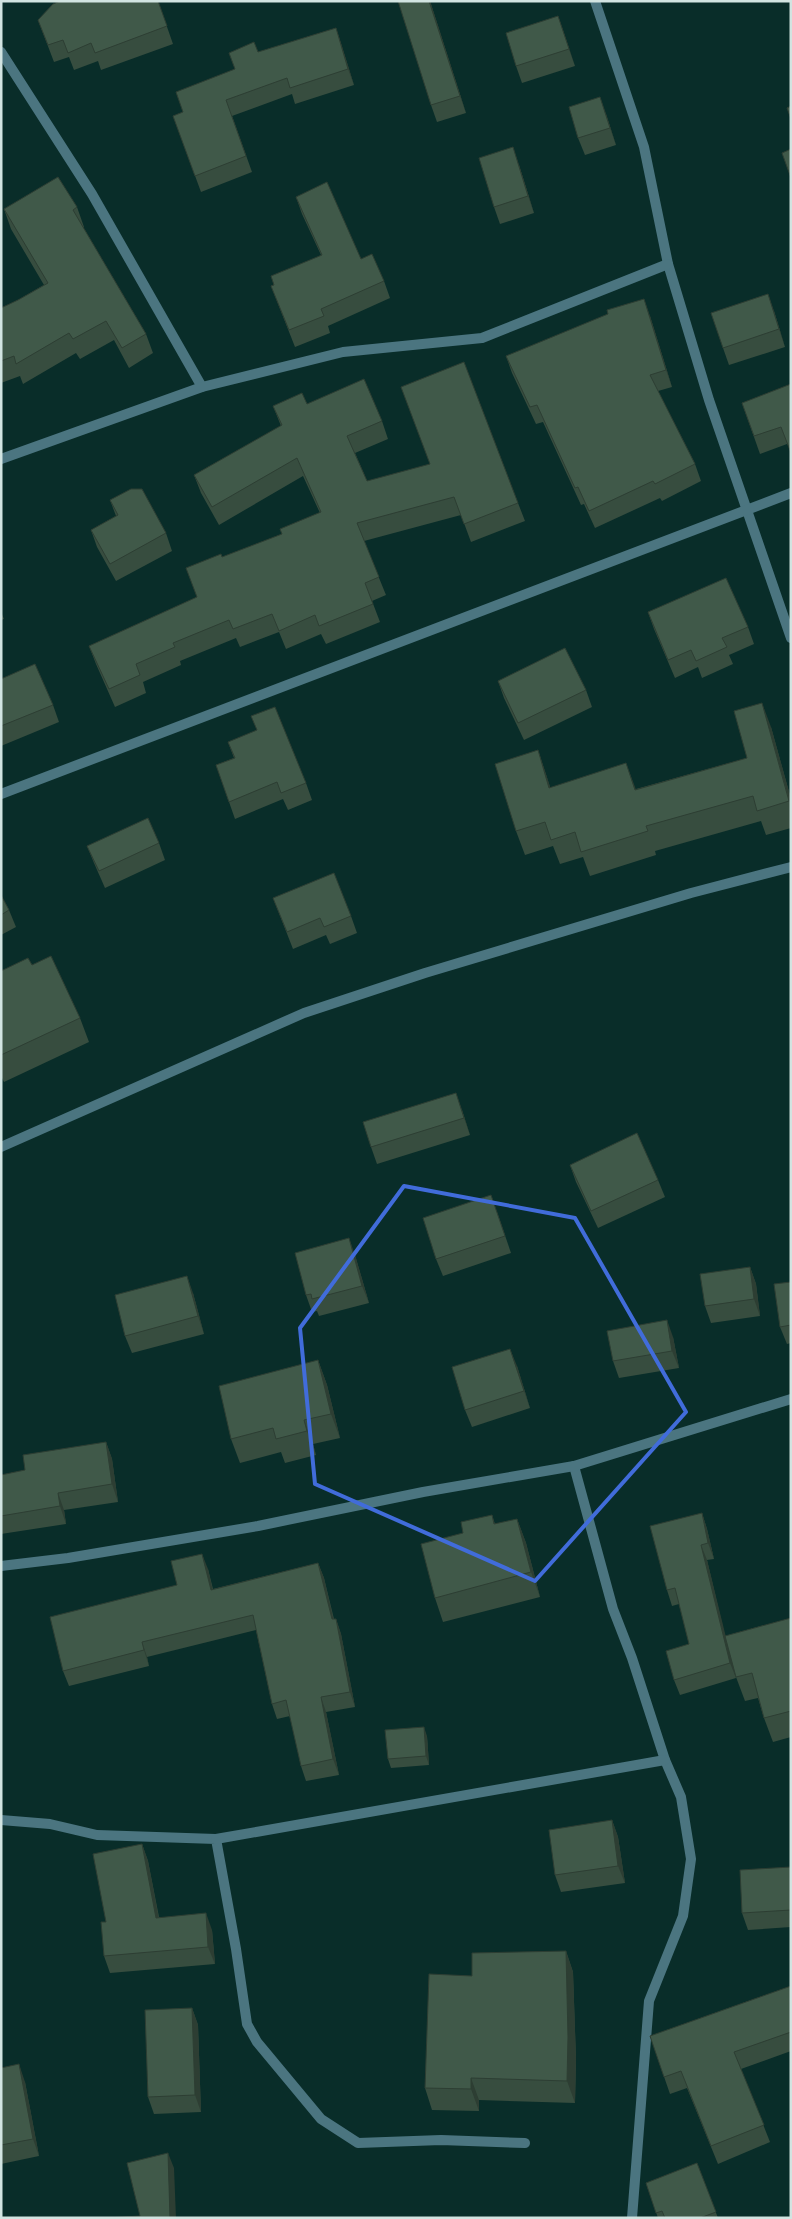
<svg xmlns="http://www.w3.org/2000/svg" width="792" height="2219" font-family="Barlow,sans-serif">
	<rect width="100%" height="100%" fill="#092d29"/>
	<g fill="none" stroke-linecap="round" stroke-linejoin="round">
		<g stroke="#4b7580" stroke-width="10">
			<polyline points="595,1 644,147 668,264 709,400 791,638"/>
			<polyline points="1,52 92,194 202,387"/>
			<polyline points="1,459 202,387 343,352 482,338 668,264"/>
			<polyline points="1,794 791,493"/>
			<polyline points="1,1147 304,1013 425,973 691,893 791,867"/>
			<polyline points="574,1466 613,1609 632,1658 665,1760 681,1797 691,1859 683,1916 649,2001 632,2218"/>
			<polyline points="1,1566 68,1558 258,1526 423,1492 574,1466 791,1399"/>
			<polyline points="1,1820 50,1824 97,1835 216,1839 236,1949 247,2024 257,2042 321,2119 358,2143 441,2140 525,2143"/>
			<polyline points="216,1839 665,1760"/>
		</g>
	</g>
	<g fill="#374d3f">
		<polygon points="158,1 173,44 101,70 98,61 74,70 69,57 54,62 38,20"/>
		<polygon points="430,1 466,113 437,122 431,105"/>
		<polygon points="558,16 575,66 522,83 516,66"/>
		<polygon points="336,28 354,85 295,104 292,94 232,116 252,172 201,192 173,116 183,112 235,69 258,52"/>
		<polygon points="606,114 616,145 585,155 578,138"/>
		<polygon points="519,165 534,213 500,224 494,207"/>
		<polygon points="296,197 384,281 390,298 328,326 330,333 295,347 271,286 321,255 302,214"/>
		<polygon points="77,207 84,227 83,227 146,334 153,353 129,368 114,340 80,359 76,353 23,384 20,376 1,383 1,308 18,300 44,285 11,229 4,209"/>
		<polygon points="774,311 785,347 729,365 723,348"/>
		<polygon points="650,316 672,387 658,391 695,464 701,481 662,501 660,498 595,528 584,504 581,505 543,422 536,424 512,373 506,356"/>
		<polygon points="791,384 787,444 760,454 742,403"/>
		<polygon points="307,404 382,421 388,439 355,453 367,481 518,503 525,521 471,542 461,515 364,541 386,595 372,601 380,622 326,644 321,634 286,649 279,632 240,647 236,638 180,661 181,665 143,682 146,693 115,707 96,664 89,646 197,597 222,557 282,534 320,513 303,476 219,525 201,493 194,475 281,426 273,406"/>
		<polygon points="110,500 166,533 172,551 116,581 97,547 91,530 116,516"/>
		<polygon points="1,612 4,619 1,620"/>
		<polygon points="648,612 748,627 754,644 729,655 733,664 702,678 698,667 675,678 654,629"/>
		<polygon points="1,679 53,705 59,722 1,746"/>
		<polygon points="498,681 586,690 592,707 524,740 504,698"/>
		<polygon points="771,727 791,799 791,828 766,835 761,821 655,851 656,855 590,876 583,857 560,864 553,846 525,855 516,831 538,750 550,787 636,789 747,758"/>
		<polygon points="228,742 306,783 312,800 288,810 283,799 235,819 216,765 234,758"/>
		<polygon points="159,843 165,860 105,888 94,863 87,846"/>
		<polygon points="1,895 9,910 16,927 1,935"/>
		<polygon points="273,898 351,916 357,933 330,944 326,935 293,949"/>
		<polygon points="32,965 80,1018 89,1042 4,1082 1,1076 1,971"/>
		<polygon points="462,1110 470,1135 377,1164 371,1147"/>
		<polygon points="570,1165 658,1180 665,1197 598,1228 576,1182"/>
		<polygon points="497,1212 511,1253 443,1276 436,1259"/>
		<polygon points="355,1255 369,1303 319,1316 317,1311 312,1312 306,1295"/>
		<polygon points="750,1267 756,1284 760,1316 711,1323 705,1306"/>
		<polygon points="791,1282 791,1343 787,1344 780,1327"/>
		<polygon points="193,1293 204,1334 132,1353 125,1336"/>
		<polygon points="673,1337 679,1368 619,1378 613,1361"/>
		<polygon points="318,1360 327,1385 340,1438 313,1444 316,1455 285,1463 281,1452 240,1463 231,1439"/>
		<polygon points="517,1366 530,1408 472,1427 465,1410"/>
		<polygon points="106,1442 112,1459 118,1502 64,1510 66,1524 1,1534 1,1475 25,1470"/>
		<polygon points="702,1513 707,1529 714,1559 707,1560 725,1636 791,1618 791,1737 773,1742 764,1718 758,1698 745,1701 736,1677 728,1648 736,1678 680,1695 674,1680 689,1644 679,1604 672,1606 667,1590"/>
		<polygon points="492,1515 495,1524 517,1519 526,1543 540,1597 443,1622 435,1598 463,1533"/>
		<polygon points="318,1563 324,1578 334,1619 336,1619 341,1634 355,1707 326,1712 339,1775 306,1781 301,1766 290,1716 277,1719 272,1704 256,1630 147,1657 149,1666 69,1686 63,1671 177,1585 208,1569 213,1589"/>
		<polygon points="427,1736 429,1765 391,1768 388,1759"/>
		<polygon points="612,1820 618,1837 625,1883 561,1892 555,1875"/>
		<polygon points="142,1844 148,1861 159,1917 212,1930 215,1964 110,1973 104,1956 106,1922"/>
		<polygon points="791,1867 791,1927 748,1930 742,1913"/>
		<polygon points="566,1951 573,1972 576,2059 575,2103 479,2100 479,2111 432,2110 425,2088 472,1976"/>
		<polygon points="791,1986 791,2051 741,2069 770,2142 718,2164 687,2088 670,2094 650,2036"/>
		<polygon points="192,2008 198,2025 201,2112 154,2114 148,2097"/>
		<polygon points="1,2068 25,2082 39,2156 1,2164"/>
		<polygon points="697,2163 718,2218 658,2218 646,2183"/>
	</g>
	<g fill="#2d3e33">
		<polygon points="429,1 430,1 466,113 460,96"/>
		<polygon points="558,16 564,33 575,66 569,49"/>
		<polygon points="336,28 341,43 354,85 348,69"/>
		<polygon points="600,97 606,114 616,145 610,128"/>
		<polygon points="513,147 519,165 534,213 528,196"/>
		<polygon points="768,294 774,311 785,347 779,329"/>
		<polygon points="644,299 650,316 672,387 666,370"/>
		<polygon points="762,703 771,727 791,799 791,806"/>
		<polygon points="538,750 546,774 558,812 549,788"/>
		<polygon points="626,763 635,787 644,814 635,790"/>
		<polygon points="456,1093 462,1110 470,1135 464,1118"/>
		<polygon points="349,1238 355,1255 369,1303 362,1286"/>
		<polygon points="750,1267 756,1284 760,1316 754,1299"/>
		<polygon points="187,1276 193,1293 204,1334 198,1316"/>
		<polygon points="667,1320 673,1337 679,1368 672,1351"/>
		<polygon points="510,1349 517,1366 530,1408 524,1391"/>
		<polygon points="318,1360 327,1385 340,1438 331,1414"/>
		<polygon points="304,1420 313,1444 316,1455 307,1431"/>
		<polygon points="106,1442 112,1459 118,1502 112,1484"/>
		<polygon points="58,1493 64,1510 66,1524 60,1506"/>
		<polygon points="702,1513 707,1529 714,1559 708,1543"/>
		<polygon points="517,1519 526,1543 540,1597 531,1572"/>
		<polygon points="701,1545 707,1560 736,1678 730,1663"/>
		<polygon points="202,1554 208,1569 216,1605 211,1590"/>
		<polygon points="318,1563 324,1578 337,1635 332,1619"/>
		<polygon points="336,1619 341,1634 355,1707 350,1692"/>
		<polygon points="142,1642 147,1657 149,1666 144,1650"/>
		<polygon points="321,1697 326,1712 339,1775 333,1759"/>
		<polygon points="424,1727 427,1736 429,1765 426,1756"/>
		<polygon points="612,1820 618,1837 625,1883 618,1866"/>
		<polygon points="142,1844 148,1861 162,1935 156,1918"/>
		<polygon points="206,1913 212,1930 215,1964 208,1947"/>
		<polygon points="566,1951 573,1972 576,2059 575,2103 567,2081"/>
		<polygon points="192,2008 198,2025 201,2112 195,2095"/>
		<polygon points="19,2064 25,2082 39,2156 33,2139"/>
		<polygon points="471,2078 479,2100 479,2111 471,2089"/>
		<polygon points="168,2153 174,2168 176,2218 170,2218"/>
	</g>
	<g fill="#405949" stroke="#2d3e33">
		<polygon points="60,1 158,1 167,26 95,53 91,43 68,53 63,40 48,45 38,20 53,4"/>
		<polygon points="398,1 429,1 460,96 431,105"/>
		<polygon points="558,16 569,49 516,66 506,33"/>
		<polygon points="336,28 348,69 290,88 287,78 226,100 246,156 195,176 173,116 183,112 176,92 235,69 229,53 254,42 258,52"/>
		<polygon points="600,97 610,128 578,138 569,107"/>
		<polygon points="791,106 791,119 787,108"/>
		<polygon points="513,147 528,196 494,207 479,158"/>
		<polygon points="791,149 791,178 782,153"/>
		<polygon points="58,177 77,207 73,210 146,334 122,348 106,321 73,339 69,333 16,364 14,356 1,361 1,308 18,300 48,283 4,209"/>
		<polygon points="327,182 361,259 372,254 384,281 321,309 324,316 289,330 271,286 274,285 271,276 322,255 296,197"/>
		<polygon points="768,294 779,329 723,348 711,313"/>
		<polygon points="644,299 666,370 650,375 695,464 655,484 653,481 589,511 578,487 575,488 537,405 530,407 506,356 608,314 607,310"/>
		<polygon points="464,362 518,503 464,524 454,497 357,523 379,577 365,583 373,604 319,626 315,615 279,631 272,614 233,629 229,620 173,643 175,647 136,664 140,675 109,689 89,646 197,597 186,568 221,554 222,557 282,534 280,529 321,512 297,458 212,507 194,475 282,425 273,406 302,393 307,404 364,379 382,421 347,436 367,481 430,464 401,387"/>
		<polygon points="791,384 791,453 781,427 754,436 742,403"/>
		<polygon points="131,489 142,489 166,533 110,564 91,530 118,515 110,500"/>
		<polygon points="726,578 748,627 722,638 727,647 696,661 691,650 668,660 648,612"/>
		<polygon points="565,648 586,690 518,723 498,681"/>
		<polygon points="35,664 53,705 1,726 1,679"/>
		<polygon points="762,703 789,801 757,811 753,796 646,826 648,831 581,852 575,832 551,840 545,822 516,831 495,764 538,750 549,788 626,763 635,790 747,758 734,711"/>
		<polygon points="275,707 306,783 281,793 277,782 229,802 216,765 235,758 228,742 257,730 251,716"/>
		<polygon points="148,818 159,843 99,871 87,846"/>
		<polygon points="334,873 351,916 324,927 320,918 287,932 273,898"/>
		<polygon points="1,895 9,910 1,915"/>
		<polygon points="51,956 80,1018 1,1055 1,971 28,958 32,965"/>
		<polygon points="456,1093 464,1118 371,1147 363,1122"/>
		<polygon points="637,1133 658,1180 591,1211 570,1165"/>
		<polygon points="491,1195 505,1236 436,1259 423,1218"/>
		<polygon points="349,1238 362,1286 312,1299 311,1294 306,1295 295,1253"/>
		<polygon points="750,1267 754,1299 705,1306 700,1274"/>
		<polygon points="187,1276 198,1316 125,1336 115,1295"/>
		<polygon points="791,1282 791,1325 780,1327 774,1284"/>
		<polygon points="667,1320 672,1351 613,1361 607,1331"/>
		<polygon points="510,1349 524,1391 465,1410 452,1367"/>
		<polygon points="318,1360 331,1414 304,1420 307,1431 276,1439 273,1428 231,1439 219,1386"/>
		<polygon points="106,1442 112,1484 58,1493 60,1506 1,1516 1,1475 25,1470 23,1455"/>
		<polygon points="702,1513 708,1543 701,1545 730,1663 674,1680 666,1651 689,1644 675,1588 667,1590 650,1526"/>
		<polygon points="492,1515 494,1524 517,1519 531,1572 435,1598 421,1544 463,1533 461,1522"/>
		<polygon points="202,1554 211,1590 318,1563 332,1619 336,1619 350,1692 321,1697 333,1759 301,1766 286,1700 272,1704 253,1615 142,1642 144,1650 63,1671 50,1617 177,1585 171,1561"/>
		<polygon points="791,1618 791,1711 764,1718 752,1673 736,1677 725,1636"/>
		<polygon points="424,1727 426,1756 388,1759 385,1730"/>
		<polygon points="612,1820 618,1866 555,1875 549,1830"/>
		<polygon points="142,1844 156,1918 206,1913 208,1947 104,1956 101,1922 106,1922 93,1854"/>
		<polygon points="791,1867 791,1910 742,1913 740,1870"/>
		<polygon points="566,1951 568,2037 567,2081 471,2078 471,2089 425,2088 429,1974 472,1976 472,1953"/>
		<polygon points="791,1986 791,2032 734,2052 764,2125 711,2146 681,2071 664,2077 650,2036"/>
		<polygon points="192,2008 195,2095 148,2097 145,2010"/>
		<polygon points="19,2064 33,2139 1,2145 1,2068"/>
		<polygon points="168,2153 170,2218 106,2218 140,2216 127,2163"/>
		<polygon points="697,2163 716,2212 700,2218 665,2218 662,2211 656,2213 646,2183"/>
	</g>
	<path fill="none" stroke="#416cda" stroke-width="4" stroke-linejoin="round" d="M404,1186L575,1218L686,1412L535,1581L315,1484L300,1328Z"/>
	<rect width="792" height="2219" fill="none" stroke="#d2e4e1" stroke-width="5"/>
</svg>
